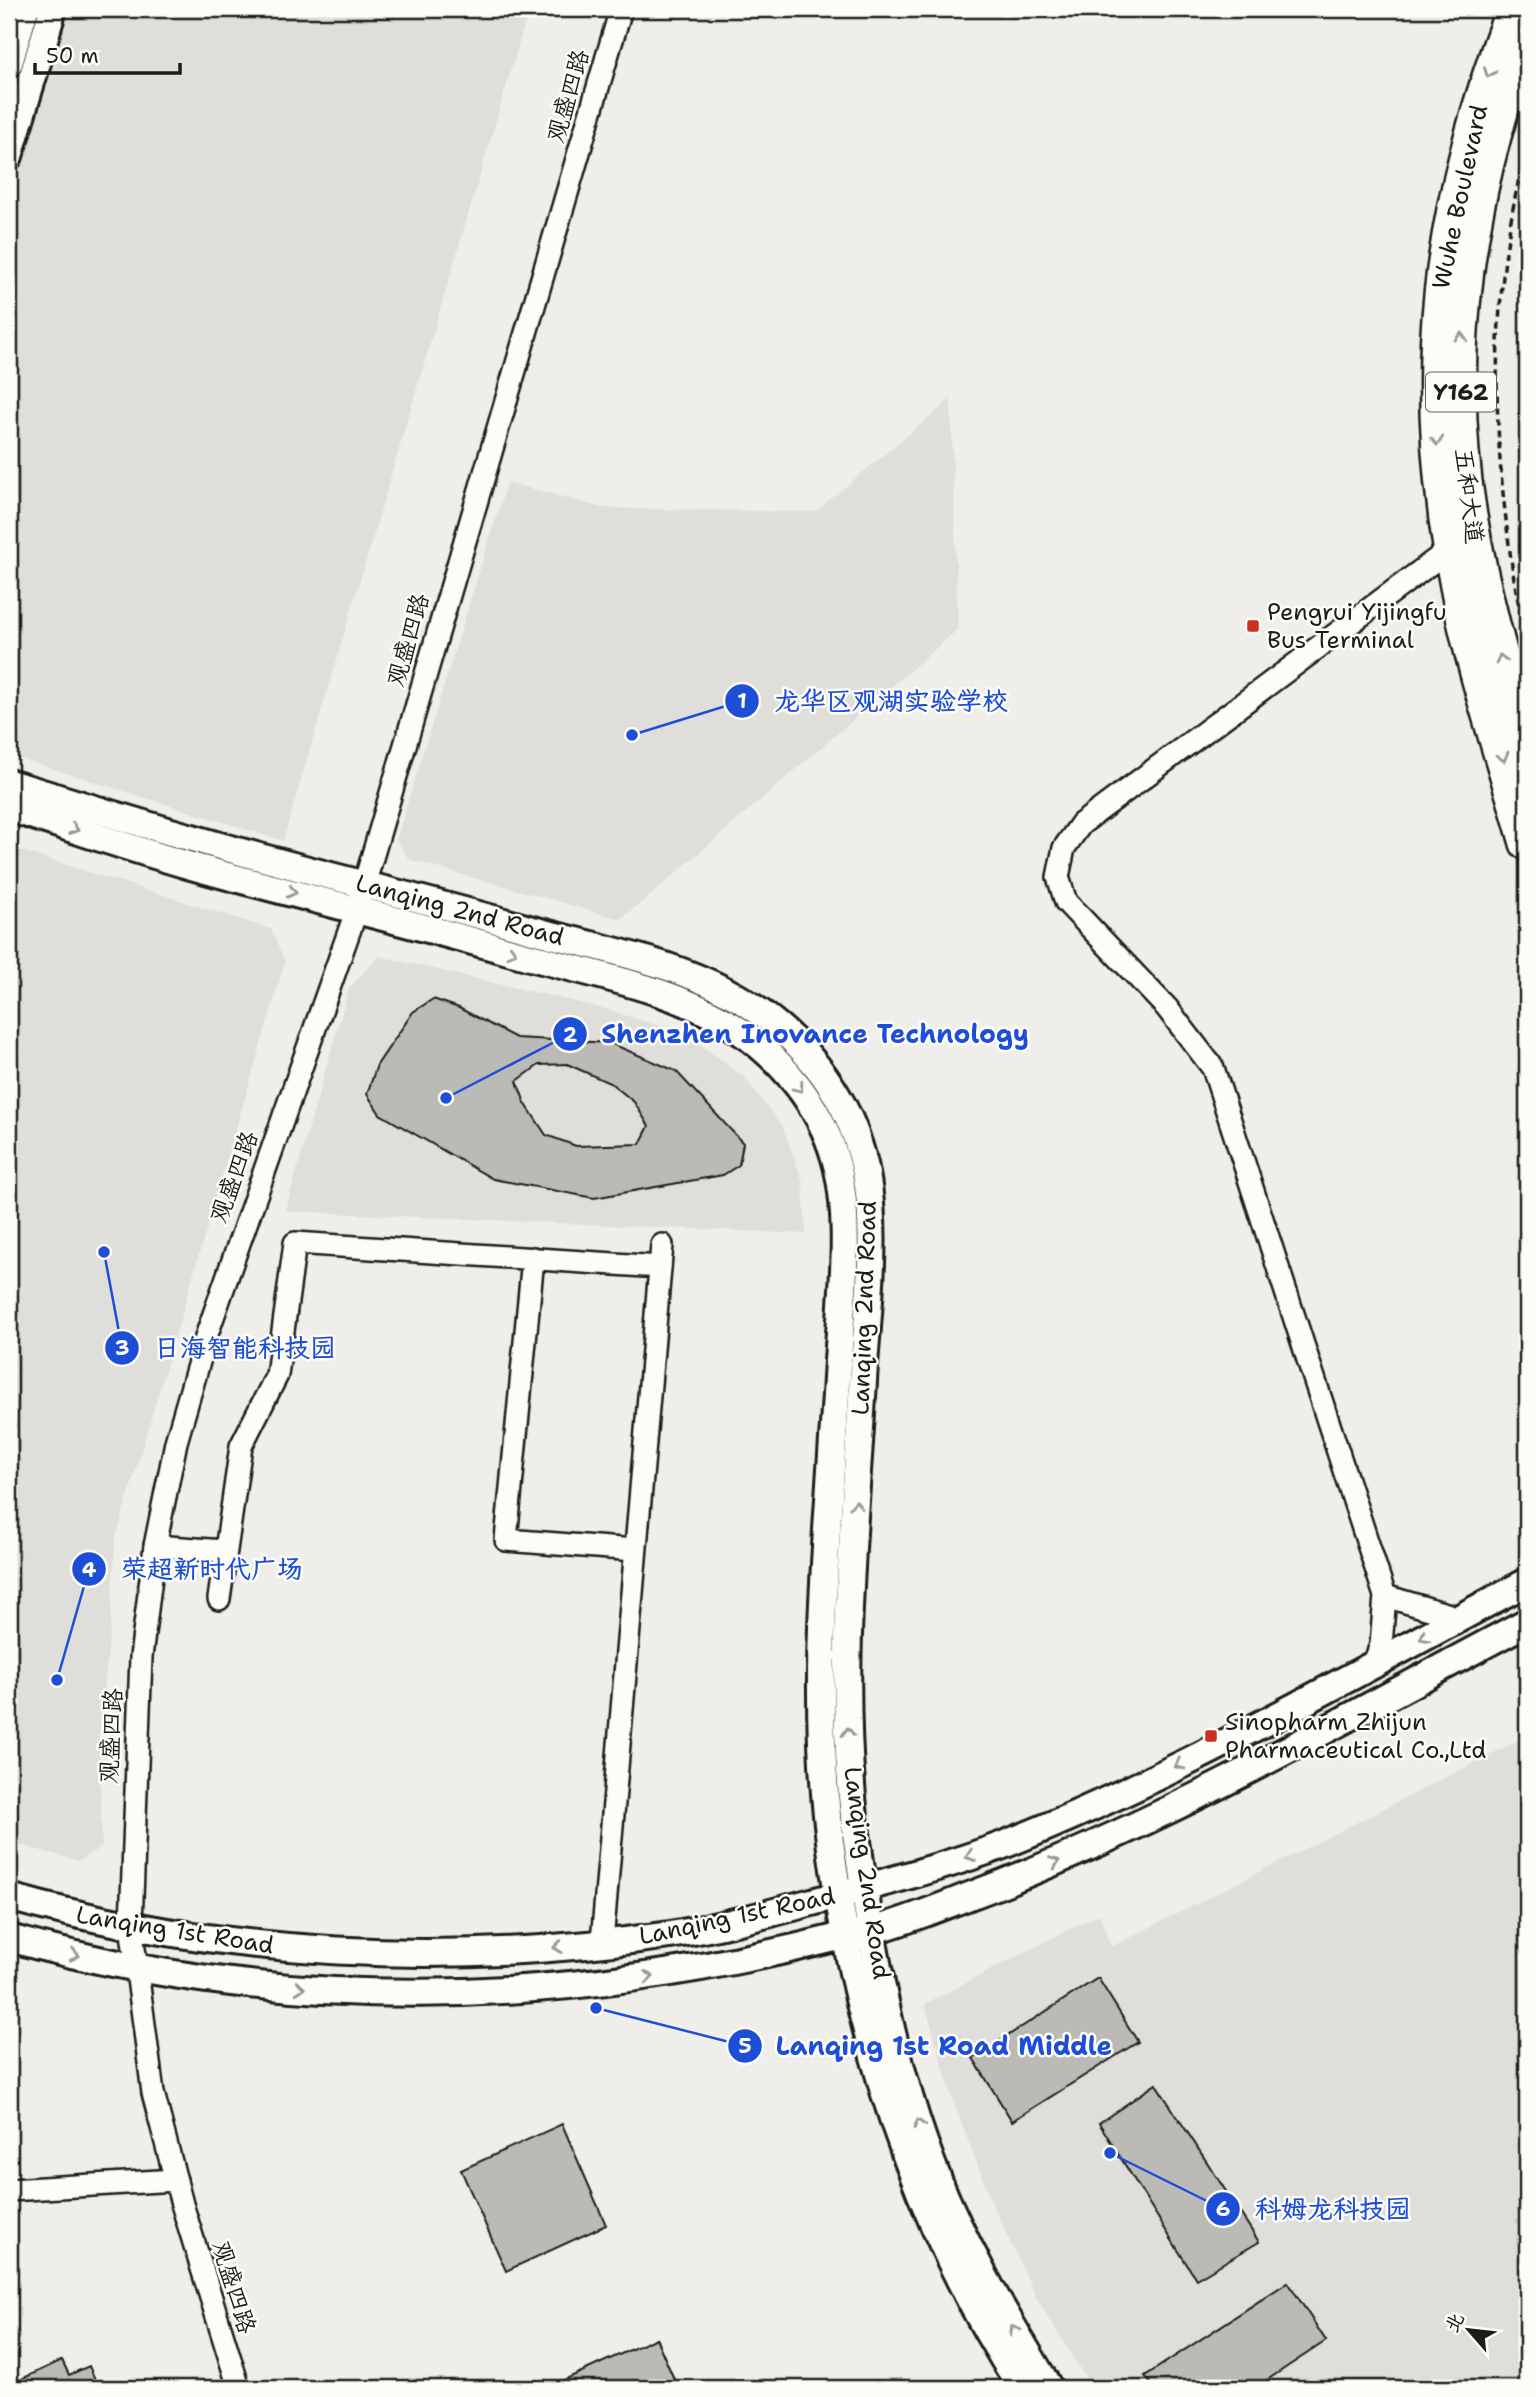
<svg xmlns="http://www.w3.org/2000/svg" width="1536" height="2397" font-family="'Shantell Sans','LXGW WenKai TC',sans-serif">
	<rect width="100%" height="100%" fill="#f0eeea"/>
	<filter id="ink" filterUnits="userSpaceOnUse"><feTurbulence type="fractalNoise" baseFrequency=".0143" numOctaves="2"/><feDisplacementMap in="SourceGraphic" scale="14" xChannelSelector="R" yChannelSelector="G"/><feConvolveMatrix kernelMatrix="1 2 1 2 8 2 1 2 1" color-interpolation-filters="sRGB"/></filter>
	<g filter="url(#ink)">
		<g fill="#e0deda">
			<polygon points="9,9 529,9 283,841 9,755"/>
			<polygon points="951,399 958,629 645,900 620,919 410,860 396,840 507,482 603,508 815,512"/>
			<polygon points="9,847 271,929 285,962 115,1541 111,1622 99,1737 102,1846 79,1861 9,1842"/>
			<polygon points="379,956 602,1008 688,1035 744,1077 783,1127 803,1182 806,1234 285,1211 349,988"/>
			<polygon points="1527,1736 1527,2388 1092,2388 1038,2301 993,2206 953,2101 925,2004 1099,1914 1111,1947"/>
		</g>
		<g fill="#bbbab6" stroke="#1c1c1c" stroke-width="2" fill-rule="evenodd">
			<path d="M433,999L459,1008L516,1038L610,1043L676,1071L743,1143L739,1165L723,1175L594,1198L493,1179L380,1114L367,1094L377,1065L413,1012ZM567,1064L612,1084L634,1102L649,1126L640,1144L576,1146L546,1135L525,1103L517,1081L539,1065Z"/>
			<polygon points="1098,1978 1138,2042 1012,2121 973,2058"/>
			<polygon points="1156,2084 1259,2242 1196,2279 1099,2123"/>
			<polygon points="562,2124 606,2225 506,2271 461,2170"/>
			<polygon points="1288,2282 1326,2341 1255,2388 1154,2388 1145,2376"/>
			<polygon points="656,2338 678,2388 557,2388 555,2384"/>
			<polygon points="62,2360 69,2375 89,2366 99,2388 9,2388 9,2385"/>
		</g>
		<g fill="none" stroke-linecap="round" stroke-linejoin="round">
			<defs>
				<g id="minor">
					<polyline points="533,1258 506,1540 635,1550"/>
					<polyline points="155,1546 224,1551"/>
					<polyline points="1385,1596 1460,1618"/>
					<polyline points="219,1599 241,1446 277,1375 295,1243 660,1267"/>
					<polyline points="1374,1663 1381,1645 1385,1596 1213,1068 1167,1008 1066,902 1058,877 1064,848 1081,824 1450,549"/>
					<polyline points="602,1942 662,1245"/>
					<polyline points="9,2190 176,2180"/>
					<polyline points="239,2388 182,2204 153,2093 131,1925 141,1657 155,1546 176,1442 207,1334 357,909 621,9"/>
				</g>
				<g id="tertiary">
					<polyline points="9,63 25,9"/>
					<polyline points="9,156 53,9"/>
					<path d="M9,783C70,801 131,821 192,838C300,870 410,895 518,926C592,947 687,963 751,1006C801,1039 842,1089 859,1146C882,1216 867,1308 863,1381C854,1533 836,1689 857,1841C874,1962 898,2089 947,2201C976,2266 1012,2327 1049,2388"/>
					<path d="M9,808C68,827 128,848 188,865C294,895 401,920 508,951C579,971 676,988 737,1029C782,1059 820,1105 835,1158C854,1221 840,1312 837,1378C828,1532 810,1687 830,1841C856,2035 914,2223 1022,2388"/>
					<path d="M9,1897C224,1957 449,1967 670,1935C728,1926 785,1909 842,1894C896,1879 950,1865 1003,1845C1184,1773 1355,1673 1527,1582"/>
					<path d="M9,1938C281,2014 562,2008 835,1938C847,1935 861,1934 874,1930C910,1920 945,1905 980,1892C1170,1820 1347,1717 1527,1622"/>
				</g>
				<g id="primary">
					<path d="M1513,9C1437,210 1416,374 1457,586C1473,673 1503,758 1527,843"/>
					<path d="M1527,36C1469,187 1443,356 1470,516C1483,595 1505,671 1527,748"/>
				</g>
			</defs>
			<use href="#minor" stroke="#1c1c1c" stroke-width="26"/>
			<use href="#tertiary" stroke="#1c1c1c" stroke-width="32"/>
			<use href="#primary" stroke="#1c1c1c" stroke-width="38"/>
			<path stroke="#1c1c1c" stroke-width="3.5" stroke-dasharray="7 5" stroke-linecap="butt" d="M1527,145C1496,266 1490,387 1505,511C1510,554 1515,596 1527,638"/>
			<use href="#minor" stroke="#fdfcf7" stroke-width="21"/>
			<use href="#tertiary" stroke="#fdfcf7" stroke-width="26"/>
			<use href="#primary" stroke="#fdfcf7" stroke-width="33"/>
		</g>
		<defs><path id="oneway-chevron" d="M-2-3.5L2.5 0L-2 3.5" fill="none" stroke-width="1.6" stroke-linecap="round" stroke-linejoin="round" transform="scale(1.75)"/></defs>
		<g stroke="#989794">
			<use href="#oneway-chevron" transform="translate(1489 73) rotate(110)"/>
			<use href="#oneway-chevron" transform="translate(1461 337) rotate(-88)"/>
			<use href="#oneway-chevron" transform="translate(1437 441) rotate(85)"/>
			<use href="#oneway-chevron" transform="translate(1501 659) rotate(-105)"/>
			<use href="#oneway-chevron" transform="translate(1503 757) rotate(74)"/>
			<use href="#oneway-chevron" transform="translate(74 829) rotate(18)"/>
			<use href="#oneway-chevron" transform="translate(292 892) rotate(14)"/>
			<use href="#oneway-chevron" transform="translate(512 952) rotate(16)"/>
			<use href="#oneway-chevron" transform="translate(799 1088) rotate(53)"/>
			<use href="#oneway-chevron" transform="translate(856 1505) rotate(-87)"/>
			<use href="#oneway-chevron" transform="translate(1424 1637) rotate(152)"/>
			<use href="#oneway-chevron" transform="translate(848 1732) rotate(-92)"/>
			<use href="#oneway-chevron" transform="translate(1179 1765) rotate(153)"/>
			<use href="#oneway-chevron" transform="translate(970 1856) rotate(161)"/>
			<use href="#oneway-chevron" transform="translate(1055 1862) rotate(-23)"/>
			<use href="#oneway-chevron" transform="translate(558 1947) rotate(174)"/>
			<use href="#oneway-chevron" transform="translate(75 1955) rotate(11)"/>
			<use href="#oneway-chevron" transform="translate(649 1977) rotate(-7)"/>
			<use href="#oneway-chevron" transform="translate(300 1988) rotate(5)"/>
			<use href="#oneway-chevron" transform="translate(919 2124) rotate(-106)"/>
			<use href="#oneway-chevron" transform="translate(1014 2330) rotate(-122)"/>
		</g>
	</g>
	<g fill="#c8321e" stroke="#fdfcf7" stroke-width="2.5">
		<rect x="1246" y="619" width="14" height="14" rx="3.5"/>
		<rect x="1204" y="1729" width="14" height="14" rx="3.5"/>
	</g>
	<g text-anchor="middle" stroke-width="5" stroke-linejoin="round" paint-order="stroke">
		<rect fill="#fdfcf7" stroke="#605f5e" stroke-width="2" x="1426" y="372.5" width="70" height="39" rx="5"/>
		<g font-size="23" font-weight="bold" fill="#1c1c1c">
			<text x="1461" y="400">Y162</text>
		</g>
		<g font-size="24" fill="#1c1c1c" stroke="#fdfcf7">
			<text transform="translate(568 96) rotate(-74)" y="8">观盛四路</text>
			<text transform="translate(1460 197) rotate(-78)" y="8">Wuhe Boulevard</text>
			<text transform="translate(1469 496) rotate(83)" y="8">五和大道</text>
			<text transform="translate(408 640) rotate(-74)" y="8">观盛四路</text>
			<text transform="translate(460 910) rotate(15)" y="8">Lanqing 2nd Road</text>
			<text transform="translate(234 1177) rotate(-70)" y="8">观盛四路</text>
			<text transform="translate(864 1308) rotate(-88)" y="8">Lanqing 2nd Road</text>
			<text transform="translate(111 1736) rotate(-87)" y="8">观盛四路</text>
			<text transform="translate(867 1873) rotate(82)" y="8">Lanqing 2nd Road</text>
			<text transform="translate(737 1916) rotate(-12)" y="8">Lanqing 1st Road</text>
			<text transform="translate(175 1930) rotate(9)" y="8">Lanqing 1st Road</text>
			<text transform="translate(234 2287) rotate(73)" y="8">观盛四路</text>
		</g>
		<g font-size="24" fill="#1c1c1c" stroke="#fdfcf7" text-anchor="start">
			<text x="1267" y="620">Pengrui Yijingfu<tspan x="1267" dy="28">Bus Terminal</tspan></text>
			<text x="1225" y="1730">Sinopharm Zhijun<tspan x="1225" dy="28">Pharmaceutical Co.,Ltd</tspan></text>
		</g>
	</g>
	<path fill="none" stroke="#1d4ed8" stroke-width="2.5" d="M632 735L742 701M446 1098L570 1034M104 1252L122 1348M57 1680L89 1569M596 2008L745 2046M1110 2153L1223 2209"/>
	<g fill="#1d4ed8" stroke="#fdfcf7" stroke-width="2.5">
		<circle cx="632" cy="735" r="7"/>
		<circle cx="446" cy="1098" r="7"/>
		<circle cx="104" cy="1252" r="7"/>
		<circle cx="57" cy="1680" r="7"/>
		<circle cx="596" cy="2008" r="7"/>
		<circle cx="1110" cy="2153" r="7"/>
		<circle cx="742" cy="701" r="18"/>
		<circle cx="570" cy="1034" r="18"/>
		<circle cx="122" cy="1348" r="18"/>
		<circle cx="89" cy="1569" r="18"/>
		<circle cx="745" cy="2046" r="18"/>
		<circle cx="1223" cy="2209" r="18"/>
	</g>
	<g font-size="21" text-anchor="middle" font-weight="bold" fill="#fff">
		<text x="742" y="708">1</text>
		<text x="570" y="1042">2</text>
		<text x="122" y="1355">3</text>
		<text x="89" y="1577">4</text>
		<text x="745" y="2053">5</text>
		<text x="1223" y="2216">6</text>
	</g>
	<g font-size="26" text-anchor="middle" font-weight="bold" fill="#1d4ed8" stroke="#fdfcf7" stroke-width="5" stroke-linejoin="round" paint-order="stroke">
		<text x="891" y="710">龙华区观湖实验学校</text>
		<text x="815" y="1043">Shenzhen Inovance Technology</text>
		<text x="245" y="1357">日海智能科技园</text>
		<text x="212" y="1578">荣超新时代广场</text>
		<text x="944" y="2055">Lanqing 1st Road Middle</text>
		<text x="1333" y="2218">科姆龙科技园</text>
	</g>
	<rect width="1536" height="2397" fill="none" stroke="#fdfcf7" stroke-width="35"/>
	<rect x="18" y="18" width="1501" height="2362" fill="none" stroke="#1c1c1c" stroke-width="2.5" filter="url(#ink)"/>
	<g transform="translate(1469 2330) rotate(298)" stroke="#fdfcf7" stroke-width="5" paint-order="stroke">
	<path d="M0-5L12 26L0 18L-12 26Z" fill="#1c1c1c"/>
	<text y="-10" font-size="19" font-weight="bold" text-anchor="middle" fill="#1c1c1c">北</text>
	</g>
	<path d="M35 63v10h145v-10" fill="none" stroke="#1c1c1c" stroke-width="3.5"/>
	<text x="46" y="63" font-size="21" fill="#1c1c1c" stroke="#fdfcf7" stroke-width="5" paint-order="stroke">50 m</text>
</svg>
